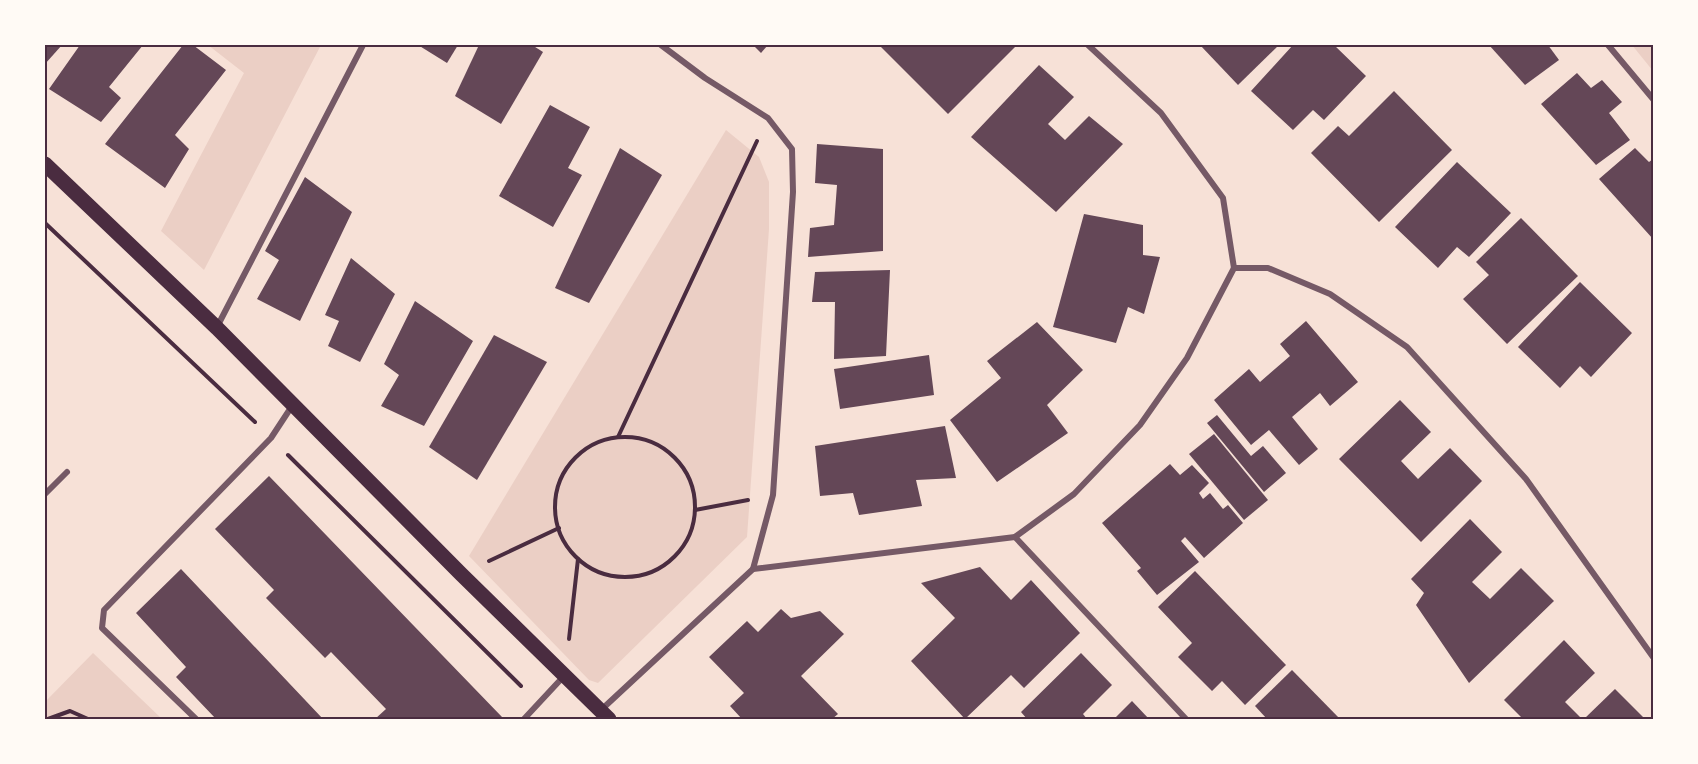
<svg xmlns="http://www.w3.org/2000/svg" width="1698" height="764" font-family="'Golos Text',sans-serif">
	<rect width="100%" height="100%" fill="#f7e1d7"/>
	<g fill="#ebcfc5">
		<polygon points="208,45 321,45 204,270 161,231 244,73"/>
		<polygon points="1632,45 1653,45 1653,71"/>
		<polygon points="726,130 759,157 769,182 769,229 747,537 598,683 589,680 469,556"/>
		<polygon points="93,653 162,719 45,719 45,702"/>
	</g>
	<g fill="#644757">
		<polygon points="45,45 62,45 45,64"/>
		<polygon points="80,45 143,45 109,87 121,98 101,122 49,89"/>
		<polygon points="183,45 193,45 226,70 175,135 189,149 165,188 105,144"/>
		<polygon points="418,45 458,45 447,63"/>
		<polygon points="479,45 532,45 543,52 501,124 455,96"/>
		<polygon points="753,45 768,45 761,53"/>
		<polygon points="879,45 1017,45 948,114"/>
		<polygon points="1200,45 1279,45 1238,85"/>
		<polygon points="1293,45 1334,45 1366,76 1324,120 1313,110 1293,130 1251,91"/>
		<polygon points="1489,45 1548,45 1559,60 1525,85"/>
		<polygon points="1039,65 1074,97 1048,124 1065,140 1089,116 1123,144 1056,212 971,137"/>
		<polygon points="1577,73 1591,88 1602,80 1622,102 1609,113 1630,140 1596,165 1541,104"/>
		<polygon points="1394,91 1452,150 1379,222 1311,153 1338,126 1349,136"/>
		<polygon points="550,105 590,127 568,168 582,175 553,227 499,196"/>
		<polygon points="817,144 883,149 883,251 808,257 810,228 834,225 837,185 815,183"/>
		<polygon points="620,148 662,175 589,303 555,288"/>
		<polygon points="1635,148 1649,162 1653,159 1653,239 1599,179"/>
		<polygon points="1457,162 1511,213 1469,257 1457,247 1438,268 1395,227"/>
		<polygon points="305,177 352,212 300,321 257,299 279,260 265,251"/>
		<polygon points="1084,214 1143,225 1143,255 1160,257 1144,314 1128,307 1116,343 1053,327"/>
		<polygon points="1521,218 1578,276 1507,344 1463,299 1489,275 1476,262"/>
		<polygon points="351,258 395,294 360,362 328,346 339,321 325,315"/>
		<polygon points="890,270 886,356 834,359 835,302 812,302 815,272"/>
		<polygon points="1580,282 1632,333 1591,377 1580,366 1560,388 1518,347"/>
		<polygon points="415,301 473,341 424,426 381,406 399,375 384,364"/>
		<polygon points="1306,321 1358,382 1330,406 1320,393 1292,417 1318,449 1299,465 1269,430 1251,445 1214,400 1249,369 1260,382 1290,356 1280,344"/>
		<polygon points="1037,322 1083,370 1047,405 1068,433 997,482 950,420 1001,378 987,361"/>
		<polygon points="494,335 547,362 477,480 429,447"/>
		<polygon points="929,355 934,395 840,409 834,369"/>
		<polygon points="1400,400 1431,432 1401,461 1418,479 1450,448 1482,481 1421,542 1339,459"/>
		<polygon points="1217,415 1251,456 1263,446 1286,473 1264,492 1207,423"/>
		<polygon points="945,426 956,478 916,480 922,506 859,515 853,493 820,496 815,446"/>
		<polygon points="1214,434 1268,500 1244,520 1189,454"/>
		<polygon points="1170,464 1180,475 1192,465 1209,483 1199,493 1203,499 1210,493 1223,509 1228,505 1243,523 1204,558 1185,537 1181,541 1199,562 1157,595 1137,571 1141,568 1102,523"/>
		<polygon points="269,476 502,717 500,719 375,719 386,709 331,652 325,658 266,598 274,590 215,529"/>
		<polygon points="1470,519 1502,552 1472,582 1490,599 1521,568 1554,601 1469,683 1416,605 1424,593 1411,579"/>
		<polygon points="980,567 1011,600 1031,580 1080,633 1024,688 1011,675 965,719 911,661 955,618 921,583"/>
		<polygon points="181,569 323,719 216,719 176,677 186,667 136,613"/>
		<polygon points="1195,571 1286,665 1245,705 1222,681 1212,691 1178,657 1192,643 1158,607"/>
		<polygon points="781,609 791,618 820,611 844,634 801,676 838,714 832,719 742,719 730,706 744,693 709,657 747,621 758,632"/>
		<polygon points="1564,640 1595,673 1565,702 1582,719 1523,719 1504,700"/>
		<polygon points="1081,653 1112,685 1083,714 1087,719 1027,719 1021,712"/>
		<polygon points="1292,670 1340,719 1267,719 1255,706"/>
		<polygon points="1615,689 1645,719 1584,719"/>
		<polygon points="1132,701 1149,719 1114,719"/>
	</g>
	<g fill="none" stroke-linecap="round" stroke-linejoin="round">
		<g stroke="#4a2c40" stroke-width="4">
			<polyline points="45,223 255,422"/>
			<polyline points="618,437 757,141"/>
			<circle cx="625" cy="507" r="70"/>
			<polyline points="288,455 521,686"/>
			<polyline points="695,510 748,500"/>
			<polyline points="489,561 559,528"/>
			<polyline points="569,639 578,559"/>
			<polyline points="48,719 70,711 88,719"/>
		</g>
		<g stroke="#755966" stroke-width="6">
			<polyline points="661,45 705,78 768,118 792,149 793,192 773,495 753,569"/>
			<polyline points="1088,45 1161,113 1223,198 1234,268 1268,268 1330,294 1407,347 1526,479 1653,657"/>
			<polyline points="1608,45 1653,99"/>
			<polyline points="217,327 363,45"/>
			<polyline points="45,494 67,472"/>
			<polyline points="1015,537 1186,719"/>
			<polyline points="601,710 753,569 1015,537 1074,494 1140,425 1187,358 1234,268"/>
			<polyline points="196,719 102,628 104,610 271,438 292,406"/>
			<polyline points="524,719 564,676"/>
		</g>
		<polyline stroke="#4a2c40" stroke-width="15" points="45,164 217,328 461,574 609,719"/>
	</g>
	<rect width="1698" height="764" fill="none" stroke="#fffaf5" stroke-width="93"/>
	<rect x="46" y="46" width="1606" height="672" fill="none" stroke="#4a2c40" stroke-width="2"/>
</svg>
